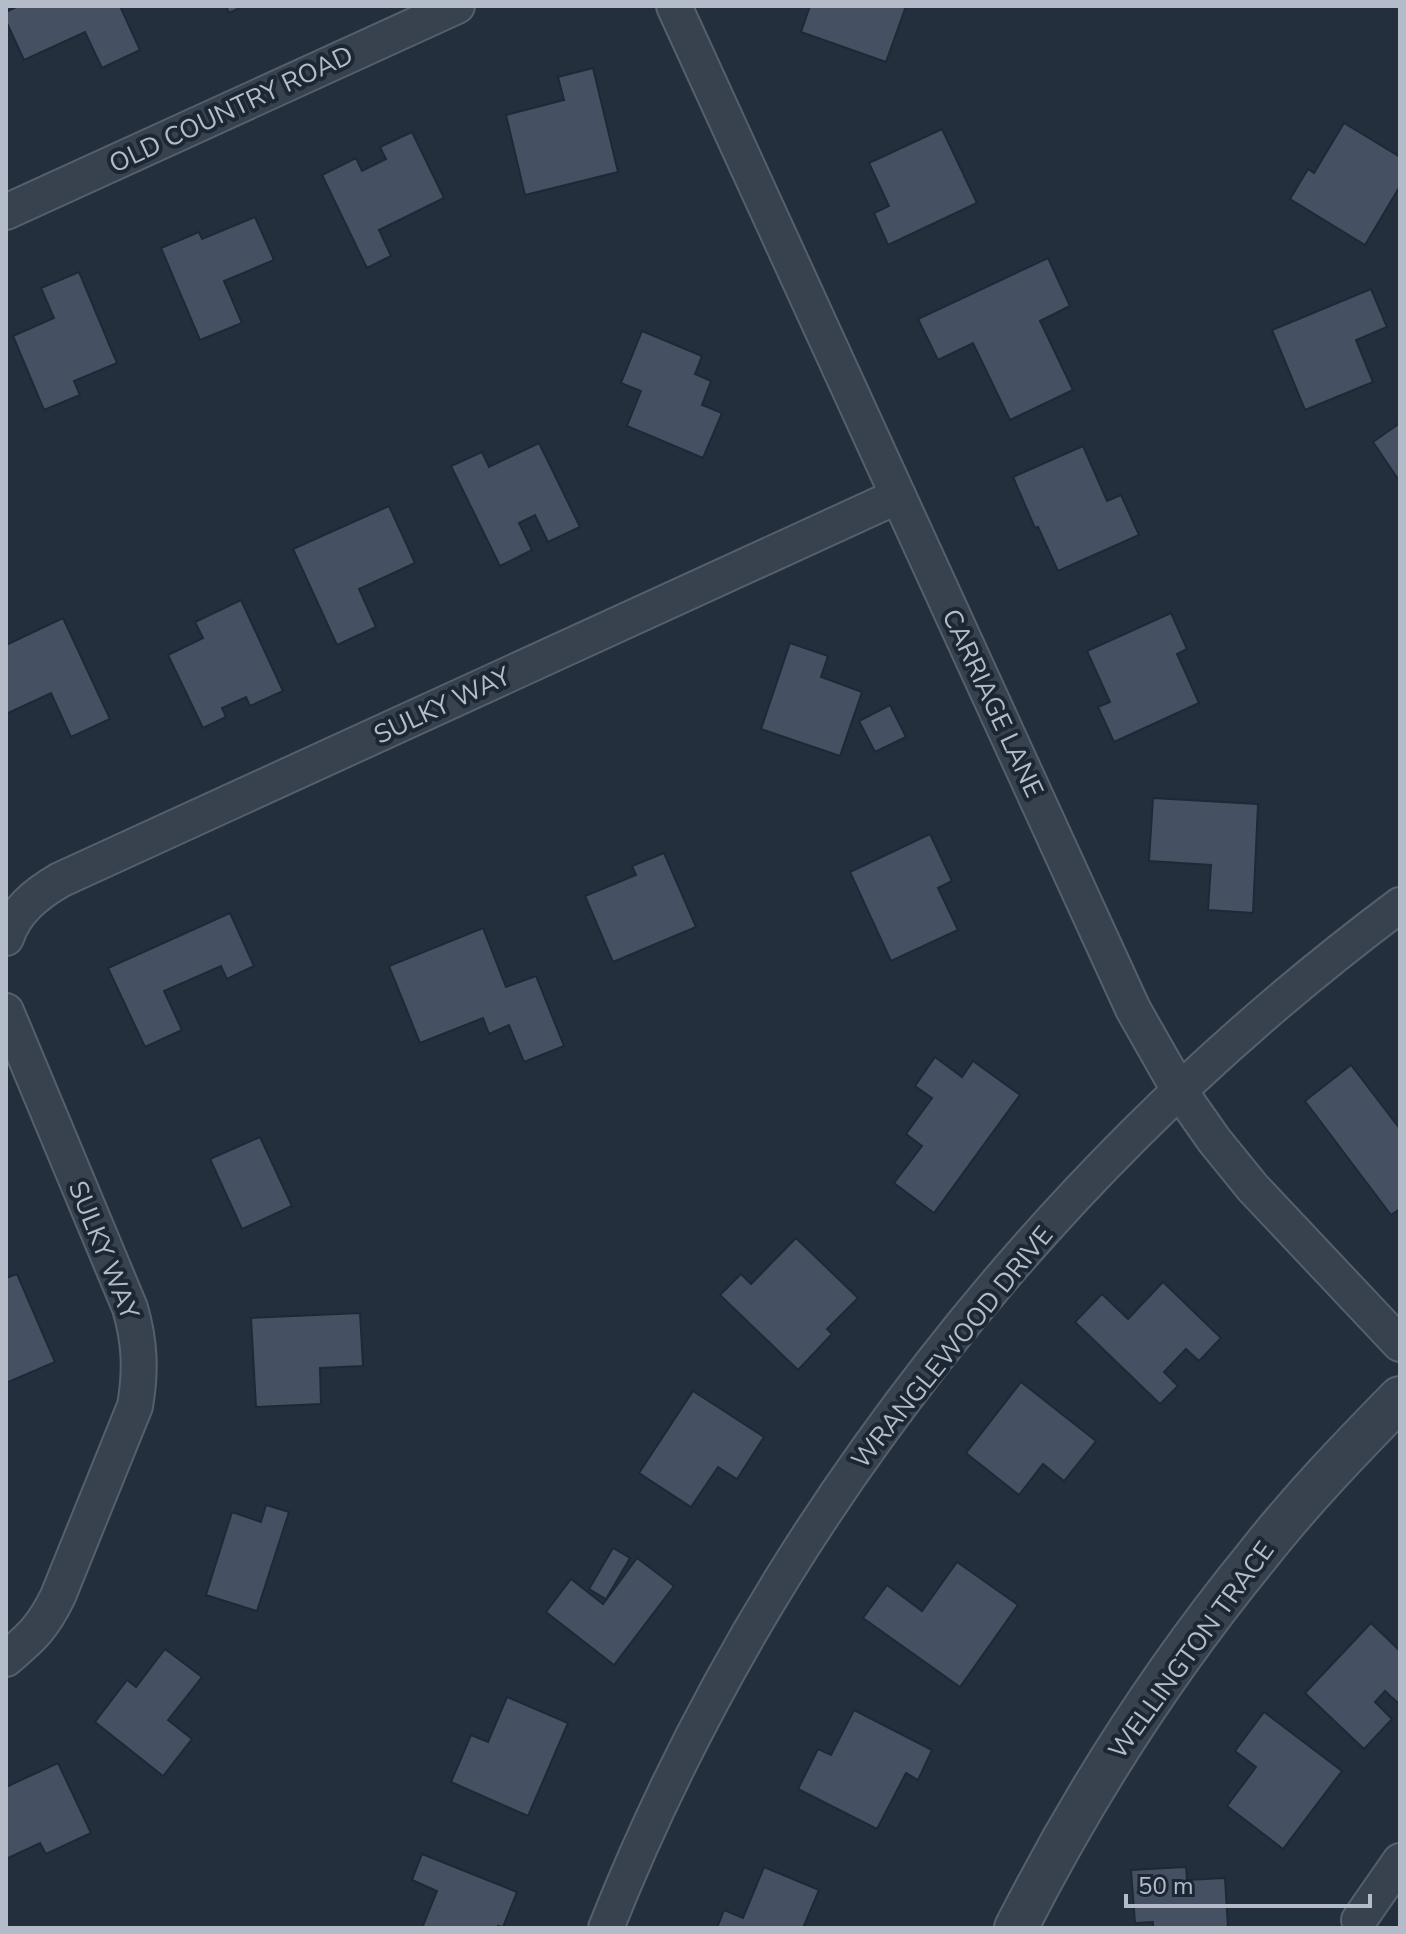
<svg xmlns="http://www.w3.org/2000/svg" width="1406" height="1934" font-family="'Nunito Sans',sans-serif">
	<rect width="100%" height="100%" fill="#242f3e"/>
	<g fill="#455162" stroke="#1f2835" stroke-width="2">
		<polygon points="18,6 120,6 140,50 102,68 85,32 24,60 6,21 6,12"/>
		<polygon points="226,6 244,6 229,13"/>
		<polygon points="810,6 906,6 886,62 801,32"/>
		<polygon points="593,68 618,172 525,195 506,115 564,100 558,77"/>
		<polygon points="1344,123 1400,157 1400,186 1365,245 1290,199 1308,169 1314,173"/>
		<polygon points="942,129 977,203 888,245 874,213 889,206 869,163"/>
		<polygon points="412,132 444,198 379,230 391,256 367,268 322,175 356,158 362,171 386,159 380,147"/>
		<polygon points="255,217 274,260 224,281 242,323 200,340 161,248 199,232 202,239"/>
		<polygon points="1048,258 1070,306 1040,321 1073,390 1010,420 973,343 938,360 918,319"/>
		<polygon points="79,272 117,363 74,381 80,395 44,410 13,336 54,318 41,288"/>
		<polygon points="1371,289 1387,327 1356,340 1373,382 1305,410 1272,330"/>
		<polygon points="642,331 702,356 695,374 711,381 702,405 722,413 703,458 627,426 641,391 621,383"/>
		<polygon points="1400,423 1400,482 1373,442"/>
		<polygon points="539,443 580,527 548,542 535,515 519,523 532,550 500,566 451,466 482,452 489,467"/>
		<polygon points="1083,446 1107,501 1121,495 1139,535 1058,571 1038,527 1035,528 1013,477"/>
		<polygon points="389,506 415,563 359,589 376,627 337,645 293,549"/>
		<polygon points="241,600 283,691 250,706 246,697 222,708 226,717 203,728 168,655 203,638 195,622"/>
		<polygon points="1171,613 1187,649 1177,654 1199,703 1114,742 1098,707 1110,702 1087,651"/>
		<polygon points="63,618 110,719 71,737 51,693 6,714 6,645"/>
		<polygon points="790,643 828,656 821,677 862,692 840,756 761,729"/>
		<polygon points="890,705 906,737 875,752 859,721"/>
		<polygon points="1153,798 1258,804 1253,913 1208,910 1211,865 1149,861"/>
		<polygon points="930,834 952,881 938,888 958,930 891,961 850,872"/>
		<polygon points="664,853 696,927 613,962 585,896 636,875 632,866"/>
		<polygon points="230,913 254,966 227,979 221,966 164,991 182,1030 145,1047 108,968"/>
		<polygon points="483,928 506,987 536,976 564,1046 524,1062 509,1025 489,1034 483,1018 420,1043 389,966"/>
		<polygon points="935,1057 962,1077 973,1061 1020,1095 934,1213 894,1183 922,1146 906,1134 932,1098 915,1086"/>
		<polygon points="1351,1065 1400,1129 1400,1209 1391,1215 1305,1101"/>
		<polygon points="260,1137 292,1206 242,1229 210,1159"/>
		<polygon points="796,1238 858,1298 827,1329 832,1334 798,1370 720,1295 741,1274 751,1284"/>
		<polygon points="17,1274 55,1362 6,1383 6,1278"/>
		<polygon points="1163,1282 1221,1338 1199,1361 1186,1349 1164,1372 1178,1386 1160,1404 1075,1322 1102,1294 1128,1319"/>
		<polygon points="360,1313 363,1366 320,1368 321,1404 256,1407 251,1318"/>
		<polygon points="1021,1382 1096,1441 1064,1481 1043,1464 1019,1495 966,1453"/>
		<polygon points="693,1391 764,1437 737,1479 718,1467 691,1507 639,1473"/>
		<polygon points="266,1505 289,1512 257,1611 206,1595 232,1512 261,1522"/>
		<polygon points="613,1548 630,1558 606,1599 589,1589"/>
		<polygon points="637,1558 674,1586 614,1665 546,1612 571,1579 603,1604"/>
		<polygon points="957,1562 1018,1605 960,1687 863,1618 887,1585 922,1611"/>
		<polygon points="1371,1623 1400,1651 1400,1705 1385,1691 1375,1702 1392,1719 1364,1749 1305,1693"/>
		<polygon points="165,1649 202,1677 168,1720 192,1739 163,1776 95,1722 127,1680 136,1687"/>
		<polygon points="507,1697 568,1723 528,1816 451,1782 471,1735 488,1742"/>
		<polygon points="854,1710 932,1750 918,1780 906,1773 877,1829 798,1789 818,1749 831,1755"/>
		<polygon points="1264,1712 1342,1771 1283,1849 1227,1806 1256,1767 1235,1751"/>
		<polygon points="58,1763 91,1833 46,1854 40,1843 6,1859 6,1787"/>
		<polygon points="422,1854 517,1892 503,1927 498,1926 497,1928 422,1928 437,1891 412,1880"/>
		<polygon points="764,1867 819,1890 803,1928 717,1928 724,1910 743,1918"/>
		<polygon points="1186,1867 1187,1880 1225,1878 1228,1928 1153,1928 1153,1922 1135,1923 1131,1870"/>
	</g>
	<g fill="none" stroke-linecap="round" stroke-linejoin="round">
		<defs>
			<g id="minor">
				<polyline points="674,6 1133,1009 1179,1090 1214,1140 1253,1188 1400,1344"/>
				<polyline points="6,212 457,6"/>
				<path d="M6,938C15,911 36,894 60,880L898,496"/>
				<path d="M6,1011L130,1308C140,1342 141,1371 135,1406L58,1596C43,1627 32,1637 6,1659"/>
				<polyline points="1359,1920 1400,1861"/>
				<path d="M606,1928C767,1523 1052,1165 1400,905"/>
			</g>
			<path id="tertiary" d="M1016,1928C1083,1796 1163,1671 1257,1556C1301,1500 1350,1449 1400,1398"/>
		</defs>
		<use href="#minor" stroke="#565f6c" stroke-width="38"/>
		<use href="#tertiary" stroke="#565f6c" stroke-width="46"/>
		<use href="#minor" stroke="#38414e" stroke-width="34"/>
		<use href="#tertiary" stroke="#38414e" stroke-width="42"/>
	</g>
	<g text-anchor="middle" stroke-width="8" stroke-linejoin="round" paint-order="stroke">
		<g font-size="26" fill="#b4bcc9" stroke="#1d2633">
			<text transform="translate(231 109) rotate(-25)" y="9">OLD COUNTRY ROAD</text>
			<text transform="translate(993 703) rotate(65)" y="9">CARRIAGE LANE</text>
			<text transform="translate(442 705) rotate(-25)" y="9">SULKY WAY</text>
			<text transform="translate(104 1250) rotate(68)" y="9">SULKY WAY</text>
			<text transform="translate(952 1347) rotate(-51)" y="9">WRANGLEWOOD DRIVE</text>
			<text transform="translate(1191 1650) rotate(-54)" y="9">WELLINGTON TRACE</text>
		</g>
	</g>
	<rect width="1406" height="1934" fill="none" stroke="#b4bcc9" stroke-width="16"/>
	<path d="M1126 1894v12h244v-12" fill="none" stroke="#b4bcc9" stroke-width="4"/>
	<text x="1138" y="1894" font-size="24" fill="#b4bcc9" stroke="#1d2633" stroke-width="6" paint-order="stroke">50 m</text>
</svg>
